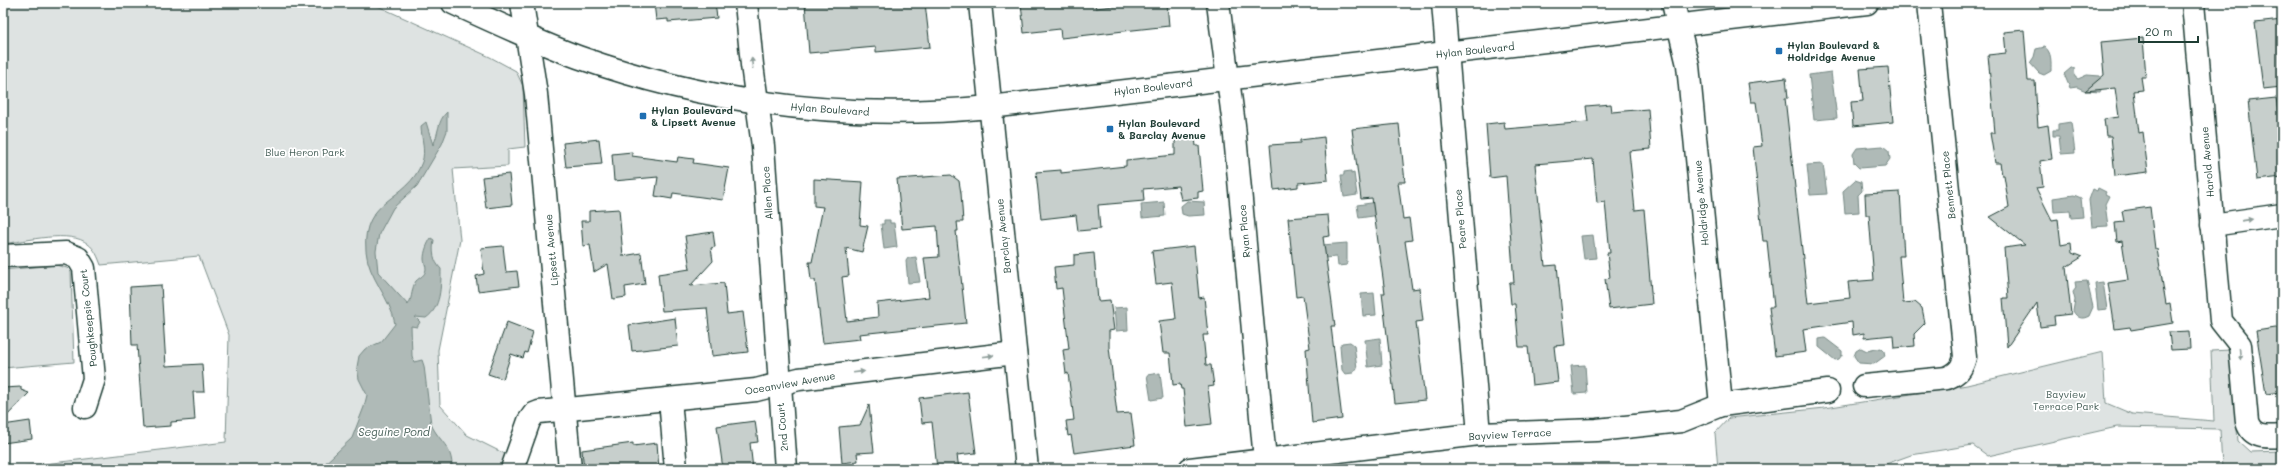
<svg xmlns="http://www.w3.org/2000/svg" width="2285" height="472" font-family="Mali,sans-serif">
	<rect width="100%" height="100%" fill="#fff"/>
	<filter id="ink" filterUnits="userSpaceOnUse"><feTurbulence type="fractalNoise" baseFrequency=".025" numOctaves="2"/><feDisplacementMap in="SourceGraphic" scale="8" xChannelSelector="R" yChannelSelector="G"/><feConvolveMatrix kernelMatrix="1 2 1 2 8 2 1 2 1" color-interpolation-filters="sRGB"/></filter>
	<g filter="url(#ink)">
		<g fill="#dee3e2" stroke="#7e908b">
			<path d="M3,3H371L490,57L516,71L523,86L525,147L508,149V166L453,169L460,240L438,350L440,405L467,435L505,454L500,469H3L226,442L229,335L199,256L101,265C98,257 95,249 88,244C71,229 25,241 3,244Z"/>
			<polygon points="56,265 67,268 71,272 74,362 3,368 3,270"/>
			<polygon points="2230,350 2238,441 2250,452 2282,451 2282,469 2222,469 2220,429 2117,427 1988,456 1973,445 1911,455 1872,469 1718,469 1715,433 1729,418 1825,408 1967,385 2103,352 2106,403 2132,414 2214,421 2211,351"/>
		</g>
		<g fill="#afbab7" stroke="#758883">
			<path d="M2045,47C2052,53 2051,62 2051,71L2044,75L2039,73L2030,63L2034,57L2036,49Z"/>
			<polygon points="2071,68 2074,68 2075,77 2078,79 2087,75 2100,76 2103,85 2100,92 2086,91 2077,87 2070,88 2064,74"/>
			<polygon points="1831,72 1837,118 1814,120 1809,75"/>
			<path d="M447,112V131L442,144L417,186L393,208L379,234L376,251L378,272L408,305C413,297 411,288 416,281C420,277 425,276 426,269C426,266 424,262 424,259C424,252 427,244 431,238L434,240C432,251 433,261 441,269C441,286 441,308 426,318L415,317L420,322L417,327L411,326L412,356L414,362L422,360L424,366L431,424C439,442 453,446 452,469H319L352,438L364,407L367,395L359,379L357,367L359,356L365,349L381,342L395,324C391,298 368,278 366,251C361,197 408,202 422,162C426,152 421,136 421,126L426,122L433,145C439,134 437,121 447,112Z"/>
			<polygon points="2071,122 2075,153 2061,154 2059,136 2053,136 2053,130 2058,130 2058,124"/>
			<polygon points="1883,146 1889,151 1890,159 1885,166 1859,168 1854,163 1853,154 1857,148"/>
			<polygon points="1823,164 1827,194 1810,195 1807,165"/>
			<polygon points="1351,171 1351,174 1354,173 1357,195 1344,197 1341,175 1344,175 1344,172"/>
			<polygon points="1855,180 1861,182 1862,191 1858,195 1859,212 1845,213 1843,191"/>
			<polygon points="2098,188 2106,192 2105,194 2109,196 2105,204 2108,226 2092,227 2089,200 2093,189 2097,191"/>
			<polygon points="2074,195 2081,198 2083,217 2071,218 2070,211 2054,212 2053,198"/>
			<polygon points="1187,201 1204,202 1205,215 1188,216 1182,214 1181,206"/>
			<polygon points="1385,201 1387,214 1359,218 1357,205"/>
			<polygon points="1164,202 1165,216 1142,218 1141,204"/>
			<polygon points="884,220 890,220 890,223 894,223 897,247 884,249 881,224 884,224"/>
			<polygon points="1593,235 1596,258 1584,259 1581,236"/>
			<polygon points="1347,243 1347,265 1338,266 1337,257 1323,258 1322,245"/>
			<polygon points="916,257 920,282 908,283 906,261 908,258"/>
			<path d="M2087,281L2093,307L2089,316C2082,320 2077,318 2073,311L2075,300L2073,292L2076,288L2075,282Z"/>
			<polygon points="2103,282 2107,309 2098,310 2095,283"/>
			<polygon points="1374,293 1376,315 1363,316 1361,294"/>
			<polygon points="1127,307 1128,330 1116,331 1114,308"/>
			<polygon points="1380,338 1382,365 1368,367 1365,340"/>
			<polygon points="1825,338 1842,351 1842,355 1839,359 1835,360 1819,347 1819,339"/>
			<polygon points="1350,342 1354,345 1357,368 1353,373 1345,374 1342,370 1340,346 1342,343"/>
			<polygon points="1861,348 1867,351 1881,348 1884,351 1885,356 1874,364 1859,363 1854,356 1856,351"/>
			<polygon points="1585,365 1587,393 1574,394 1571,366"/>
			<polygon points="1160,373 1163,398 1151,400 1147,375"/>
		</g>
		<g fill="#c7cfcc" stroke="#1f3d34">
			<polygon points="654,3 715,3 717,18 668,22 668,19 656,20"/>
			<polygon points="805,3 925,3 930,47 876,52 876,47 809,53"/>
			<polygon points="1021,3 1095,3 1096,8 1141,3 1167,3 1169,26 1061,38 1060,29 1024,33"/>
			<polygon points="2282,20 2282,87 2263,89 2255,23"/>
			<polygon points="2024,30 2028,81 2035,81 2038,127 2048,125 2052,159 2040,161 2043,187 2036,188 2052,220 2058,219 2061,245 2071,243 2072,253 2082,257 2066,267 2071,314 2054,316 2055,325 2040,327 2037,303 2007,347 2003,298 2008,298 2004,248 2025,245 1990,217 2009,207 2004,175 2002,175 2000,163 1995,163 1990,133 1995,133 1988,55 2006,53 2004,32"/>
			<polygon points="2143,38 2146,77 2141,77 2143,90 2134,91 2139,133 2143,132 2148,172 2115,176 2111,136 2106,136 2104,119 2119,117 2115,88 2085,91 2104,75 2101,42"/>
			<polygon points="1888,67 1893,122 1853,126 1851,102 1863,101 1860,69"/>
			<polygon points="1786,78 1788,98 1785,98 1808,303 1850,298 1848,282 1874,280 1869,215 1866,215 1865,194 1900,192 1904,256 1899,256 1903,303 1915,302 1922,308 1925,323 1914,334 1915,346 1894,348 1893,335 1864,338 1864,333 1853,335 1852,322 1803,329 1806,352 1775,356 1769,307 1774,307 1767,241 1763,241 1753,147 1762,146 1756,102 1751,102 1748,83"/>
			<polygon points="2276,98 2281,129 2279,129 2282,151 2282,177 2257,180 2248,101"/>
			<polygon points="1611,104 1612,112 1648,109 1651,149 1629,151 1635,210 1644,209 1652,304 1609,309 1605,279 1610,278 1607,253 1610,253 1605,202 1597,203 1593,159 1535,164 1545,266 1557,265 1565,345 1554,346 1558,382 1532,385 1528,347 1519,347 1515,304 1511,304 1509,283 1514,283 1506,176 1490,178 1486,124 1504,122 1505,129 1588,122 1586,106"/>
			<polygon points="1399,124 1405,182 1398,182 1403,219 1409,218 1412,240 1405,241 1412,289 1419,288 1423,321 1416,322 1425,400 1395,403 1382,293 1385,293 1372,198 1361,199 1352,129"/>
			<polygon points="1324,137 1328,180 1298,183 1298,187 1274,190 1270,145 1300,143 1300,140"/>
			<polygon points="1195,138 1196,146 1199,146 1203,191 1198,192 1198,198 1181,200 1178,186 1143,189 1144,201 1098,205 1100,229 1078,231 1076,215 1041,219 1036,172 1061,170 1061,173 1126,166 1126,160 1175,155 1175,140"/>
			<polygon points="599,139 602,164 566,167 563,143"/>
			<polygon points="632,152 632,156 677,162 678,157 694,159 693,163 729,168 723,200 673,193 672,199 655,196 658,177 614,181 612,154"/>
			<polygon points="509,174 512,205 486,208 482,177"/>
			<polygon points="951,175 959,181 961,193 963,222 957,222 958,231 956,231 966,323 859,334 860,339 823,343 815,280 811,280 809,262 812,262 823,207 814,206 814,179 863,182 860,225 868,226 862,252 846,248 849,276 842,277 847,321 878,317 877,303 929,297 924,258 939,257 937,226 902,229 897,179"/>
			<polygon points="2150,207 2155,249 2157,249 2166,304 2170,303 2173,323 2131,330 2130,327 2115,329 2108,283 2128,280 2122,241 2117,242 2115,223 2124,222 2122,211"/>
			<polygon points="619,209 623,256 641,253 645,284 625,287 626,297 613,299 608,264 594,272 590,245 583,246 581,221 589,221 589,211"/>
			<polygon points="1328,215 1330,236 1323,237 1335,326 1331,326 1342,419 1312,423 1306,349 1310,348 1303,296 1296,297 1288,218"/>
			<polygon points="713,232 715,247 711,248 713,261 690,286 724,283 727,314 743,312 748,352 712,356 707,308 662,311 658,274 690,269 685,236"/>
			<polygon points="503,246 506,272 517,271 519,286 478,291 476,276 484,274 481,248"/>
			<polygon points="1194,246 1199,298 1204,297 1208,335 1203,335 1206,365 1211,365 1214,386 1208,387 1212,424 1187,427 1183,389 1181,389 1180,384 1173,385 1170,353 1163,353 1159,321 1176,319 1172,282 1156,284 1152,251"/>
			<polygon points="1094,253 1098,301 1110,300 1114,330 1109,331 1109,347 1117,414 1131,413 1135,445 1074,453 1071,435 1068,436 1066,421 1074,420 1068,373 1066,374 1063,350 1069,349 1062,288 1056,289 1054,267 1074,265 1074,255"/>
			<polygon points="161,285 166,366 202,364 204,392 193,392 195,420 171,422 171,426 143,428 137,345 132,345 130,287"/>
			<polygon points="675,318 678,346 632,351 629,325"/>
			<polygon points="507,322 533,332 527,353 525,352 523,358 511,354 503,379 488,374"/>
			<polygon points="2282,327 2282,392 2266,394 2256,331"/>
			<polygon points="2189,331 2190,349 2171,350 2169,332"/>
			<polygon points="21,387 21,390 29,393 3,420 3,388"/>
			<polygon points="968,392 976,453 957,455 959,469 937,469 932,422 922,423 919,398"/>
			<polygon points="869,405 874,452 857,453 858,461 842,463 839,427 860,425"/>
			<polygon points="30,421 32,439 3,443 3,425"/>
			<polygon points="755,421 758,442 750,443 753,469 723,469 717,426"/>
			<polygon points="633,443 633,446 657,443 659,469 584,469 582,450"/>
		</g>
		<g fill="none" stroke-linecap="round" stroke-linejoin="round">
			<defs>
				<g id="minor">
					<polyline points="522,3 536,94 570,469"/>
					<polyline points="746,3 752,65 763,146 786,469"/>
					<polyline points="980,3 1027,469"/>
					<polyline points="1218,3 1234,125 1265,460"/>
					<polyline points="1443,3 1479,434"/>
					<polyline points="1673,3 1688,65 1721,405"/>
					<path d="M2193,3L2221,321L2240,345L2247,422C2252,439 2267,437 2282,436"/>
					<polyline points="2212,225 2282,215"/>
					<polyline points="3,256 66,253 78,258 84,268 94,379 85,407"/>
					<path d="M1864,386L1947,378C1958,373 1962,369 1965,357L1929,3"/>
					<polyline points="670,399 676,469"/>
					<polyline points="512,469 529,421 534,414 539,412 756,390 799,379 1015,353"/>
					<polyline points="1190,469 1479,434 1597,430 1681,421 1721,405 1828,391"/>
				</g>
				<path id="primary" d="M453,3C494,22 535,41 578,57C710,104 850,121 990,107L1867,3"/>
			</defs>
			<use href="#minor" stroke="#1f3d34" stroke-width="25"/>
			<use href="#primary" stroke="#1f3d34" stroke-width="25"/>
			<use href="#minor" stroke="#fff" stroke-width="22"/>
			<use href="#primary" stroke="#fff" stroke-width="22"/>
		</g>
		<defs><path id="oneway-solid" d="M-6-.8H1V-3.2L6.5 0L1 3.2V.8H-6Z"/></defs>
		<g fill="#8f9e9a">
			<use href="#oneway-solid" transform="translate(752 63) rotate(-97)"/>
			<use href="#oneway-solid" transform="translate(2247 220) rotate(-8)"/>
			<use href="#oneway-solid" transform="translate(2240 354) rotate(85)"/>
			<use href="#oneway-solid" transform="translate(988 356) rotate(-7)"/>
			<use href="#oneway-solid" transform="translate(859 372) rotate(-7)"/>
		</g>
	</g>
	<g fill="#1f6fb2" stroke="#fff" stroke-width="1.5">
		<rect x="1775" y="47" width="8" height="8" rx="2"/>
		<rect x="639" y="112" width="8" height="8" rx="2"/>
		<rect x="1106" y="125" width="8" height="8" rx="2"/>
	</g>
	<g text-anchor="middle" stroke-width="3.5" stroke-linejoin="round" paint-order="stroke">
		<g font-size="10" font-weight="bold" fill="#1f3d34" stroke="#fff" text-anchor="start">
			<text x="1787" y="49">Hylan Boulevard &amp;<tspan x="1787" dy="12">Holdridge Avenue</tspan></text>
			<text x="651" y="114">Hylan Boulevard<tspan x="651" dy="12">&amp; Lipsett Avenue</tspan></text>
			<text x="1118" y="127">Hylan Boulevard<tspan x="1118" dy="12">&amp; Barclay Avenue</tspan></text>
		</g>
		<g font-size="10" fill="#1f3d34" stroke="#fff">
			<text transform="translate(1475 50) rotate(-6)" y="4">Hylan Boulevard</text>
			<text transform="translate(1153 87) rotate(-7)" y="4">Hylan Boulevard</text>
			<text transform="translate(830 109) rotate(4)" y="4">Hylan Boulevard</text>
			<text transform="translate(2207 162) rotate(-95)" y="4">Harold Avenue</text>
			<text transform="translate(1948 185) rotate(-96)" y="4">Bennett Place</text>
			<text transform="translate(767 193) rotate(-94)" y="4">Allen Place</text>
			<text transform="translate(1701 203) rotate(-95)" y="4">Holdridge Avenue</text>
			<text transform="translate(1460 219) rotate(-95)" y="4">Peare Place</text>
			<text transform="translate(1244 231) rotate(-95)" y="4">Ryan Place</text>
			<text transform="translate(1003 236) rotate(-96)" y="4">Barclay Avenue</text>
			<text transform="translate(551 250) rotate(-95)" y="4">Lipsett Avenue</text>
			<text transform="translate(88 318) rotate(-96)" y="4">Poughkeepsie Court</text>
			<text transform="translate(790 383) rotate(-10)" y="4">Oceanview Avenue</text>
			<text transform="translate(782 427) rotate(-95)" y="4">2nd Court</text>
			<text transform="translate(1510 434) rotate(-3)" y="4">Bayview Terrace</text>
		</g>
		<g font-size="10" fill="#455e57" stroke="#fff">
			<text x="305" y="156">Blue Heron Park</text>
			<text x="2066" y="398">Bayview<tspan x="2066" dy="12">Terrace Park</tspan></text>
		</g>
		<g font-size="11" font-style="italic" fill="#4a625b" stroke="#fff">
			<text x="394" y="436">Seguine Pond</text>
		</g>
	</g>
	<rect width="2285" height="472" fill="none" stroke="#fff" stroke-width="16"/>
	<rect x="8" y="8" width="2269" height="456" fill="none" stroke="#1f3d34" stroke-width="1.5" filter="url(#ink)"/>
	<path d="M2139 36v6h59v-6" fill="none" stroke="#1f3d34" stroke-width="2"/>
	<text x="2145" y="36" font-size="12" fill="#1f3d34" stroke="#ffffff" stroke-width="3" paint-order="stroke">20 m</text>
</svg>
